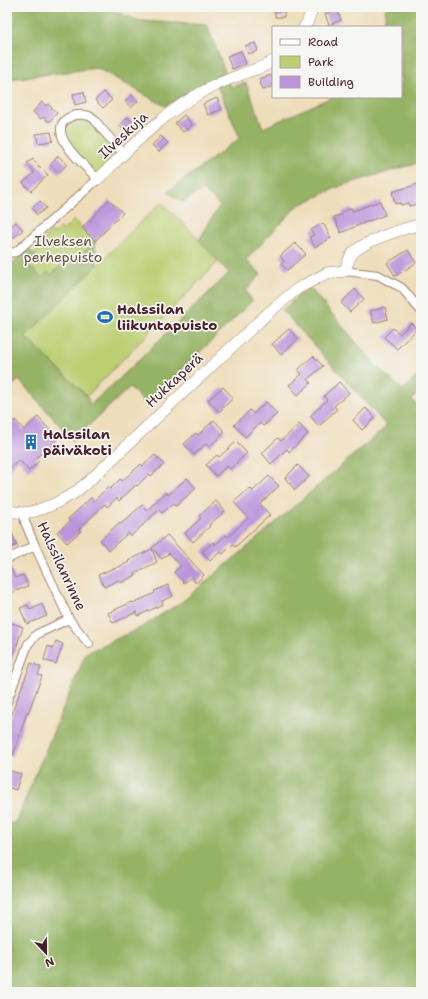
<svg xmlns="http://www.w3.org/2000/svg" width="428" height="999" font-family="'Shantell Sans',sans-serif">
	<rect width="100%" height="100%" fill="#f6f6f2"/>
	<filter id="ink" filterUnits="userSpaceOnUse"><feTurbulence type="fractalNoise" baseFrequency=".025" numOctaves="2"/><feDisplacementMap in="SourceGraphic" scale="8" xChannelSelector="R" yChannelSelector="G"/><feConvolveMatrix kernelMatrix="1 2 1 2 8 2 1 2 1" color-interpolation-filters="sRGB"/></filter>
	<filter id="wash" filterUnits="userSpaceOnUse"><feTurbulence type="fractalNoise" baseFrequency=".012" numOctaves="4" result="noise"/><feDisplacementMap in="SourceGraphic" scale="16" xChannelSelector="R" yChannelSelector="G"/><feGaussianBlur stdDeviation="0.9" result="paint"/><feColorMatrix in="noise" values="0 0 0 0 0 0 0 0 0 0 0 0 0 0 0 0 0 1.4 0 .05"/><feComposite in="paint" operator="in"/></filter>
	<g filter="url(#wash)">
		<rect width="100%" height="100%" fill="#eeddba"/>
		<g fill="#bccf73" stroke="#83774f">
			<polygon points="85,115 124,154 98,179 69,150 63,124"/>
			<polygon points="161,202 220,260 87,396 25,337"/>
			<polygon points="74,220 95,241 65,271 41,278 28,264 36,257 33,254 39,249 36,246 51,232 54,234 60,228 63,231"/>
		</g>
		<g fill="#95b265" stroke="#706848">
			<polygon points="7,7 102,7 140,21 207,25 231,87 246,83 263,128 332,97 401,97 401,27 384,27 386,7 421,7 421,162 343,185 297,206 246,260 261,274 246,291 252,301 146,405 130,387 73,440 19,380 7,390 7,267 29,249 36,257 28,264 42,278 48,272 51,275 60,266 65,271 95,241 97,265 25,337 87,396 90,405 118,380 229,273 199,240 220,205 203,190 182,202 168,192 240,138 214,79 165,106 97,68 10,79 7,64"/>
			<polygon points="309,287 378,368 403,390 421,372 421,389 412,400 421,408 421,992 7,992 7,822 15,824 86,653 140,628 183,601 245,549 387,426 282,310"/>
		</g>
		<g id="blocks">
			<g fill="#bb94db">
				<polygon points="337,9 341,20 329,25 325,14"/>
				<polygon points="275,10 284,11 284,17 275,17"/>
				<polygon points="255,43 258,51 248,54 245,46"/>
				<polygon points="241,51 246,64 232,69 227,56"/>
				<polygon points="271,75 273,81 273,86 263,90 259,79"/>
				<polygon points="84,92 86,102 75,105 73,94"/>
				<polygon points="104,92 112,100 103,108 95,100"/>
				<polygon points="132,95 138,101 131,108 125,101"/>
				<polygon points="217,98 222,109 208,115 203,104"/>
				<polygon points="42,102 46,106 48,104 57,113 49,122 43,117 41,119 33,112"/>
				<polygon points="184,115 192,125 183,132 175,123"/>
				<polygon points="128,117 135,125 126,133 119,125"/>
				<polygon points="51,132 53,141 38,143 36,134"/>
				<polygon points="161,136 168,143 159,152 152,145"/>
				<polygon points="58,156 67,164 59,173 50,165"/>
				<polygon points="33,159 39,167 39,166 48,175 31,191 23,183 34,173 34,171 27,163"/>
				<polygon points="421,183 421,203 409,206 408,203 401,205 400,203 395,204 392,192"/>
				<polygon points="109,200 123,213 95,241 82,228"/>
				<polygon points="40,201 46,208 37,215 32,208"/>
				<polygon points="380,201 385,215 359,225 341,233 334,217 343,214 342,212 351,208 353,211"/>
				<polygon points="16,222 23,230 12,239 7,234 7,230"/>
				<polygon points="323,223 331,238 315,247 309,237 314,235 311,230"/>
				<polygon points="295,243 306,254 287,270 281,264 284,261 280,256"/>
				<polygon points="408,250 416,263 395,276 387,263"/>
				<polygon points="355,289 364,299 350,312 341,303"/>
				<polygon points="385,307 388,319 374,323 370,311"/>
				<polygon points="411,323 417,329 397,349 384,337 393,328 400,334"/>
				<polygon points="289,329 298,339 281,355 272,344"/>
				<polygon points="313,356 323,366 308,379 311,383 298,395 289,385 302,374 298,370"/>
				<polygon points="339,382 349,393 334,406 337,409 319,426 310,416 327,400 324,396"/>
				<polygon points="223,387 233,398 219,412 208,400"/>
				<polygon points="266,402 277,414 263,426 260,423 245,437 234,425 250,410 253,414"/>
				<polygon points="366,408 375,418 362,430 353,420"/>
				<polygon points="38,417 58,439 52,444 54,445 48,450 47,449 36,458 39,461 29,471 19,460 7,471 7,428 15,420 24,430"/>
				<polygon points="214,420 225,432 209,447 206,444 194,455 184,444 196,433 198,435"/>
				<polygon points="299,424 308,434 289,452 287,449 271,464 262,453 278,438 281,441"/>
				<polygon points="236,442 247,453 230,469 227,466 216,476 206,465 217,455 219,457"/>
				<polygon points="155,455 164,464 151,476 149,474 137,486 136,485 119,501 117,498 107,507 105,504 79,529 81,531 67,543 57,532 70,521 68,519 91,498 94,501 108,487 110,489 120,479 122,481 141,464 143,466"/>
				<polygon points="298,465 309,477 295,490 285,478"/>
				<polygon points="269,476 279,486 260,504 270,515 235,547 233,544 223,554 220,552 210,561 202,552 213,542 215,545 226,535 228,537 248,518 234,502 250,488 253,491"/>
				<polygon points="187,478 196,488 176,506 174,503 162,513 159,510 131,536 128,533 109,550 100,540 120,522 121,524 142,505 147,510 166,492 168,495"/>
				<polygon points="216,501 225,511 209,525 210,526 193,542 185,533 201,518 199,516"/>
				<polygon points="7,522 17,545 7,549"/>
				<polygon points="167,535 204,575 196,583 191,577 184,583 174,572 181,566 169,553 162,559 152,548"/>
				<polygon points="152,549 157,562 135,573 136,575 120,583 119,580 104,587 98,575 114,568 114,569 129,562 128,561"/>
				<polygon points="7,564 9,564 15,578 23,575 28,586 11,593 7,583"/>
				<polygon points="168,585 173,596 162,601 163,604 138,616 137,612 113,623 108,613 132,602 133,603 155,593 154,591"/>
				<polygon points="42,604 47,616 27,624 20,608 28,605 30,610"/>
				<polygon points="9,622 23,627 8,671 7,627"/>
				<polygon points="56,641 63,644 56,664 44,660 48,646 53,648"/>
				<polygon points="31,663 41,667 38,675 42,676 28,713 27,712 13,756 7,754 7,728 14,708 14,707"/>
				<polygon points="10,771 21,774 16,790 7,787 7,780"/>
			</g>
		</g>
	</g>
	<g filter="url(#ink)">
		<use href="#blocks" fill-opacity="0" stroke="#9c7e72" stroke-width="1"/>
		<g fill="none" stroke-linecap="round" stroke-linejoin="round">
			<defs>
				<g id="minor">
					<path d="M7,253L16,252L98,179C86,167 40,129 72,116C78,114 87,114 93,118C96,121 99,125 101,128C109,137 116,145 124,154"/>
					<polyline points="345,271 378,275 402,288 421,311"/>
					<polyline points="24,513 25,522 35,546 69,619 89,644"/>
					<polyline points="7,559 35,546"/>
					<polyline points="7,702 28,644 37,634 69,619"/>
				</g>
				<g id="tertiary">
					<polyline points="304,27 307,23 313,7"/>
					<path d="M98,179C130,148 166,110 206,90C218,83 232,78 245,73C255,69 265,67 273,61"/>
					<path d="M7,511L24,513L35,511L52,505L73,494L89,481L267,314L297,289L327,273L345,271C347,265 349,257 353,253C365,240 403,229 421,224"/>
				</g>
			</defs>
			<use href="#minor" stroke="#9c7e72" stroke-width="10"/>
			<use href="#tertiary" stroke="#9c7e72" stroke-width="12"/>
			<use href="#minor" stroke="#fff" stroke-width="8"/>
			<use href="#tertiary" stroke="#fff" stroke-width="11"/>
		</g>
	</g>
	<defs>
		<symbol id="stadium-bare" viewBox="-9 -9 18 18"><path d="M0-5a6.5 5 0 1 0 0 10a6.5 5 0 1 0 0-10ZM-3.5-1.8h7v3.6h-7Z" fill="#1f6fb2" stroke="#f6f6f2" stroke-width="2.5" paint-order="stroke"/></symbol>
		<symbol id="building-bare" viewBox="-9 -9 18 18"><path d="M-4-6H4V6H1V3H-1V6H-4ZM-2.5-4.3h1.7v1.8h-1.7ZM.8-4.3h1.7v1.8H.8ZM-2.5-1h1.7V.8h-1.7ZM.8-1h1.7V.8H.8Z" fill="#1f6fb2" stroke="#f6f6f2" stroke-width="2.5" paint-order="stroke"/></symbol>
	</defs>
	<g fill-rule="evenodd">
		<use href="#stadium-bare" x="94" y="306" width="22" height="22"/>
		<use href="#building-bare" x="20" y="431" width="22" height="22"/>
	</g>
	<g text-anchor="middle" stroke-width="3.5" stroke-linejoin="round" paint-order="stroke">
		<g font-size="14" fill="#4a1f2b" stroke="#f6f6f2">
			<text transform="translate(123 135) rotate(-43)" y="5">Ilveskuja</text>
			<text transform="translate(174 380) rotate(-43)" y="5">Hukkaperä</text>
			<text transform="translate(62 566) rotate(65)" y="5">Halssilanrinne</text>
		</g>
		<g font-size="14" fill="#664b3d" stroke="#f6f6f2">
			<text x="63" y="246">Ilveksen<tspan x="63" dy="16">perhepuisto</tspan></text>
		</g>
		<g font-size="14" font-weight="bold" fill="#4a1f2b" stroke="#f6f6f2" text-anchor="start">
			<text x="117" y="314">Halssilan<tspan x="117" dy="16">liikuntapuisto</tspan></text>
			<text x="43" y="439">Halssilan<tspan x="43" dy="16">päiväkoti</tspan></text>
		</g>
	</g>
	<rect width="428" height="999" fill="none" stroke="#f6f6f2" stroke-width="24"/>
	<rect x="272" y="26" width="130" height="72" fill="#f6f6f2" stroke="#b1a0a2"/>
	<rect x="280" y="39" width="20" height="6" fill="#ffffff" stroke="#b1a0a2"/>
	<text x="308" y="46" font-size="12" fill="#4a1f2b">Road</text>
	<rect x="280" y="56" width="20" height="12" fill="#bccf73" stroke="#b1a0a2"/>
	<text x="308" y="66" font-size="12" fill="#4a1f2b">Park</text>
	<rect x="280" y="76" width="20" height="12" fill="#bb94db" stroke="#b1a0a2"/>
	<text x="308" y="86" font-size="12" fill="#4a1f2b">Building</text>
	<g transform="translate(46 953) rotate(158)" stroke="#f6f6f2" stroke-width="3" paint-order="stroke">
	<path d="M0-3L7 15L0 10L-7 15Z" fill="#4a1f2b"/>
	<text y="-6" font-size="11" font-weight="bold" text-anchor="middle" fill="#4a1f2b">N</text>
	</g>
</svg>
